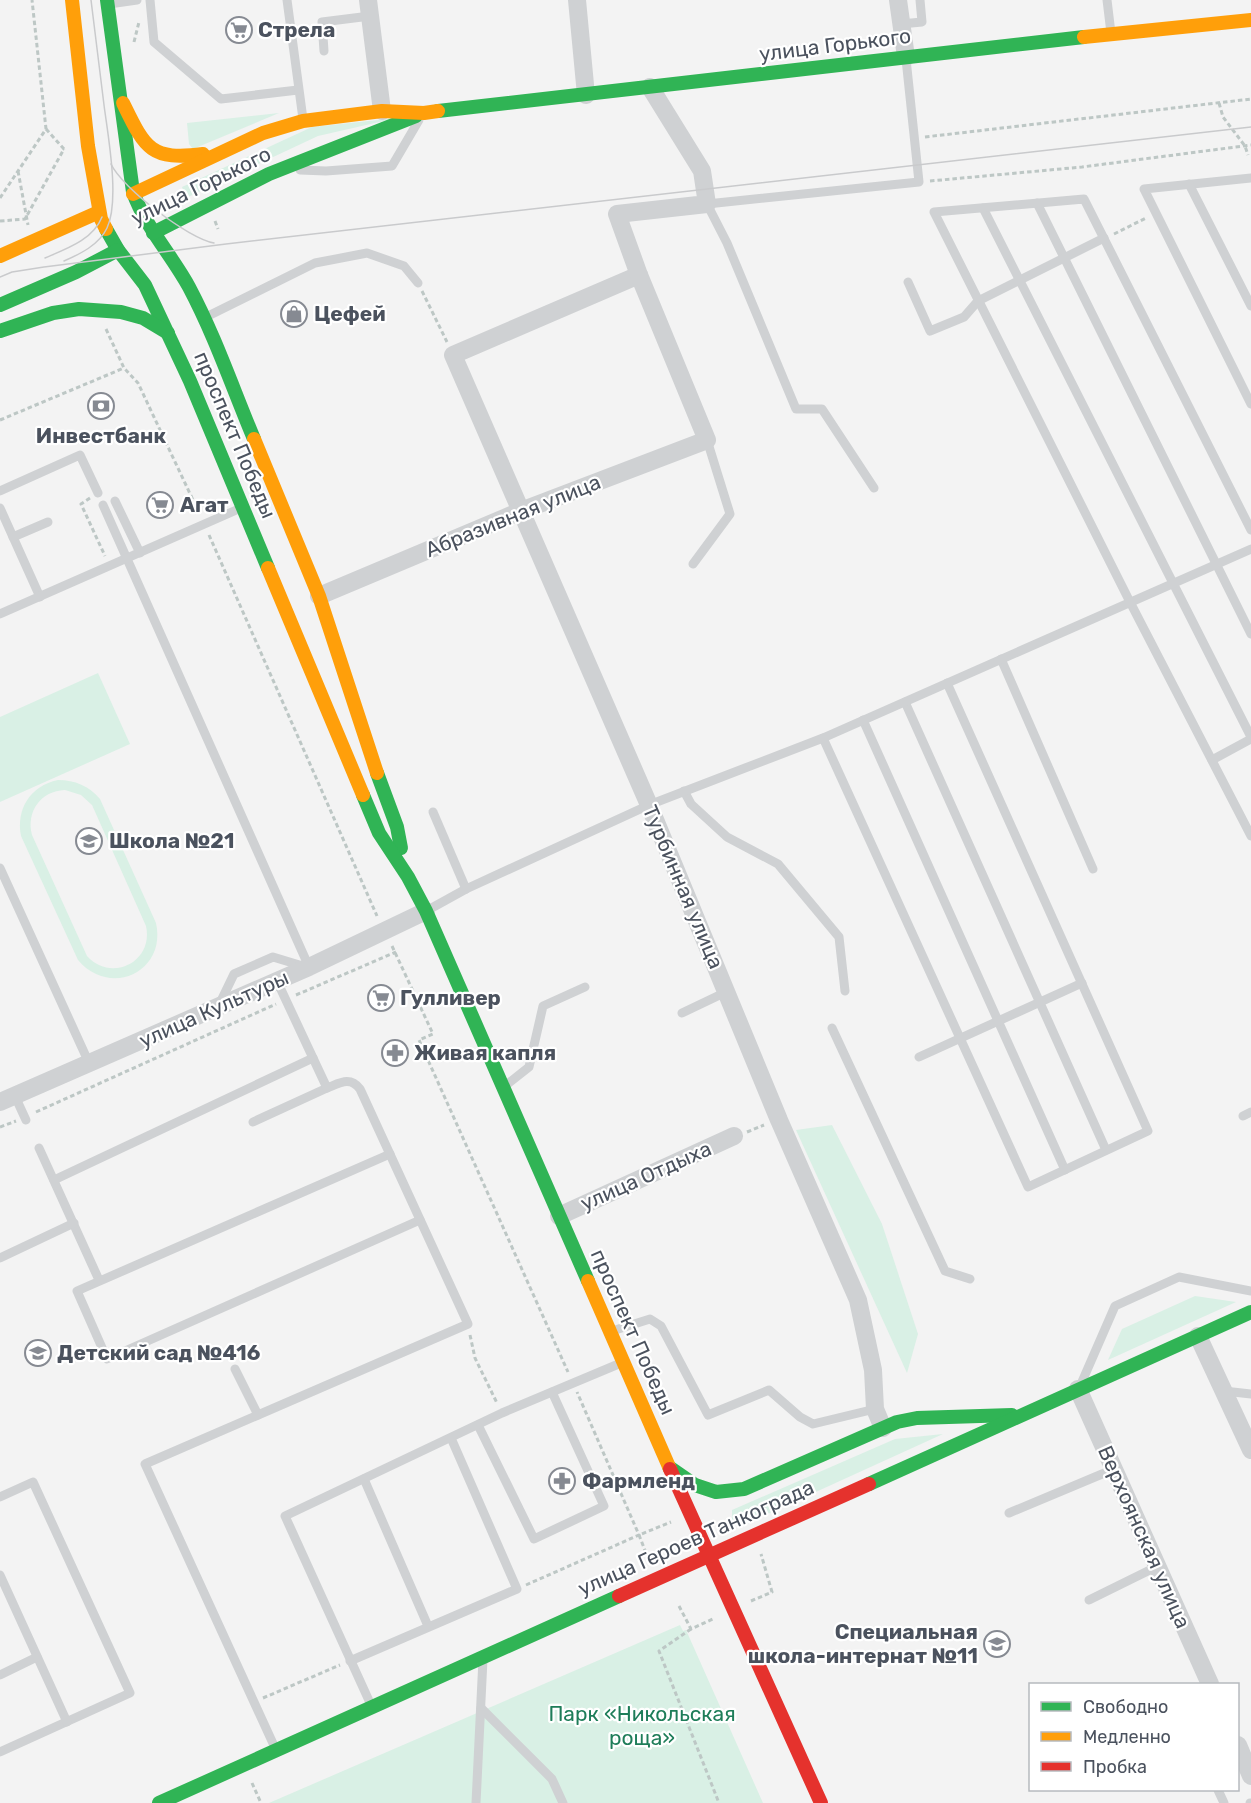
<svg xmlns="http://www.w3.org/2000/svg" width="1251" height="1803" font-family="Rubik,sans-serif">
	<rect width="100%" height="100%" fill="#f3f3f3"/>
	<g fill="#d9f0e5" fill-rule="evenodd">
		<polygon points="279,113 193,149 189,144 187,123"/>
		<polygon points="397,118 318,136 186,198 182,187 312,127"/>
		<polygon points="98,673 130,744 0,802 0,717"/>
		<path d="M58,780C75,780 89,786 100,799L156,923C167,972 110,998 78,960L21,836C16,809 30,786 58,780ZM65,790L81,795L92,805L146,926C154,962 111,983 87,956L32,835C26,811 41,791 65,790Z"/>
		<polygon points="832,1125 882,1224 918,1334 907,1373 796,1130"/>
		<polygon points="1195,1296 1236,1302 1108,1360 1122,1329"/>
		<polygon points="943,1434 741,1526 732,1521 732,1510 895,1439"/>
		<polygon points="680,1625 683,1631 686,1630 763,1803 269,1803"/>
	</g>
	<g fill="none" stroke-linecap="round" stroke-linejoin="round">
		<g stroke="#bdc7c5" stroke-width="3" stroke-dasharray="4.5 3" stroke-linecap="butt">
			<polyline points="134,42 139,22"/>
			<polyline points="1219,103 1223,117 1245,146 1248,155"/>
			<polyline points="46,129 64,149 67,149"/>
			<polyline points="925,137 1251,99"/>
			<polyline points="18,171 28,225"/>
			<polyline points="930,181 1082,167 1251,145"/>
			<polyline points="0,198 46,129 32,0"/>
			<polyline points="0,221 25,219 64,149"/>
			<polyline points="215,221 218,229"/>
			<polyline points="1114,234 1146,218"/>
			<polyline points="422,291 447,342"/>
			<polyline points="106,329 124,368 138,383 200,515"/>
			<polyline points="0,420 124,368"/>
			<polyline points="90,498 81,504 105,556"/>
			<polyline points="209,535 377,916"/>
			<polyline points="392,946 433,1034 419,1040 568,1372"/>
			<polyline points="296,995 396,952"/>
			<polyline points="36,1112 276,1004"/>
			<polyline points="0,1127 16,1121"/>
			<polyline points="747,1132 764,1125"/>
			<polyline points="470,1335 475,1358 497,1403"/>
			<polyline points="646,1553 639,1535 671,1522"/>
			<polyline points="526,1585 639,1535 577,1392"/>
			<polyline points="751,1601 772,1592 761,1554"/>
			<polyline points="679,1606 691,1629 715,1618"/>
			<polyline points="691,1629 659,1651 719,1803"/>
			<polyline points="263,1698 340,1665"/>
			<polyline points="252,1783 261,1803"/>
		</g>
		<g stroke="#cfd1d3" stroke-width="9">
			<polyline points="150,0 154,42 221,99 298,90"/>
			<polyline points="287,0 303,119"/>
			<polyline points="1107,0 1111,33"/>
			<polyline points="109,4 137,0"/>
			<polyline points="901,24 922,22 920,0"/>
			<polyline points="324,51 322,22 370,16"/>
			<polyline points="300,170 326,171 392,166 419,120"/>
			<polyline points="1251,178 1144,189 1251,404"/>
			<polyline points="1189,184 1251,306"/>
			<polyline points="1037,203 1251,634"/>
			<polyline points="983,208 1251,737"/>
			<polyline points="908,282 930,331 964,317 978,301 1104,238"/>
			<polyline points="206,317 315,263 367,253 404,266 418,283"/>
			<polyline points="874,488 822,409 796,409 727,243 707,204 919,182 906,59"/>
			<polyline points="0,491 80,455 98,493"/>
			<polyline points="115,501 140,553"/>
			<polyline points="103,505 309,967"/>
			<polyline points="0,508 40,597"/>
			<polyline points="1251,530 1084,199 934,212 1130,602 1251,836"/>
			<polyline points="13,537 48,522"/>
			<polyline points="693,564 730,514 707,440"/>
			<polyline points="0,614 241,508"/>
			<polyline points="1001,659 1093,869"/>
			<polyline points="905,702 1106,1150"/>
			<polyline points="863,720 1065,1170"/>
			<polyline points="823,738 1028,1187 1148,1131 947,683"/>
			<polyline points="1212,760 1251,739"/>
			<polyline points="684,791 691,804 727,837 778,864 839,937 845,991"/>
			<polyline points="433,812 466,889"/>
			<polyline points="0,868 89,1063"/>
			<polyline points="428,910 466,889 649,805 823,738 1251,549"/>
			<polyline points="220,1003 234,974 273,957 306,967"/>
			<polyline points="682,1013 726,992"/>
			<polyline points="832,1028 945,1271 970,1279"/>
			<polyline points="919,1057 1082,983"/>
			<polyline points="505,1086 529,1067 543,1006 585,987"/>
			<polyline points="15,1096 26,1120"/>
			<polyline points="1243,1116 1251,1112"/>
			<polyline points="253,1122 327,1088"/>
			<polyline points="39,1148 99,1280"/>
			<polyline points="390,1154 77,1291 107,1359 420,1220"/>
			<polyline points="54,1180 313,1058"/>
			<polyline points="0,1258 74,1223"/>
			<polyline points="612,1331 650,1319 661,1326 708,1415 769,1390 800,1417 813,1424 875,1409"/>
			<polyline points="235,1369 258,1415"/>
			<polyline points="1081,1384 1115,1306 1179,1277 1251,1291"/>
			<polyline points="1224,1391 1251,1394"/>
			<polyline points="478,1425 534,1539 604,1506 552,1392"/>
			<polyline points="364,1479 428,1626"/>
			<polyline points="0,1497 33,1482 130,1693 0,1752"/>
			<polyline points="1009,1513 1114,1469"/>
			<polyline points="0,1575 67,1722"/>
			<polyline points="1089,1600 1158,1566"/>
			<polyline points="350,1661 517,1589 451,1438"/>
			<polyline points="0,1675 37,1657"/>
			<polyline points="371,1705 285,1516 502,1413 621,1363"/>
			<polyline points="481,1708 552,1779 563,1803"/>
			<path d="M276,1750L145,1464L468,1324L360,1089C350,1076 340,1083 327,1088L277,981"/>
			<polyline points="1218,1790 1224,1803"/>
			<polyline points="476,1803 483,1659"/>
			<polyline points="1250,1803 1251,1803"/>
		</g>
		<g stroke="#cfd1d3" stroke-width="18">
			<polyline points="368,0 382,111"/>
			<polyline points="577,0 586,95"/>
			<polyline points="898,0 906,57"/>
			<polyline points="639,275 453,355 649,805 779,1120 858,1300 873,1370 875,1409 883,1428"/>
			<polyline points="319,596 521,511 707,440 639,275 617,214 707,204 702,171 650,87"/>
			<polyline points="0,1102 309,967 426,911"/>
			<polyline points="559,1216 734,1136"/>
			<polyline points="1198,1336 1251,1450"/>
			<polyline points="1078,1389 1210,1684"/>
			<polyline points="1238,1745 1251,1776"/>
		</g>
		<g stroke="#30b455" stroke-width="14">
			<path d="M107,0L133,192C146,228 171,254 189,287C215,336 233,389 254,439"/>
			<polyline points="438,111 1084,37"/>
			<polyline points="106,229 118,250 145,285 190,381 268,568"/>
			<polyline points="153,233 269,174 416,116"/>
			<polyline points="0,305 76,272 118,250"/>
			<polyline points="0,331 53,313 79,309 121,312 143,318 168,333"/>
			<polyline points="377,773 397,827 401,848"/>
			<polyline points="363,795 379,833 408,877 426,911 588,1281"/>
			<polyline points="669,1467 695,1485 716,1492 744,1489 897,1422 917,1418 1012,1415"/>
			<polyline points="869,1484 1251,1312"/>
			<polyline points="159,1803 619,1596"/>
		</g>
		<g stroke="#ff9f0a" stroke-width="14">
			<polyline points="72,0 88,146 101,219 106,229"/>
			<polyline points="1084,37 1251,20"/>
			<path d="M123,103C145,148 150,161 203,154"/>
			<polyline points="133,194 263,133 303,121 382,111 424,113 438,111"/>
			<polyline points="0,256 99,212"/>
			<polyline points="254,439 319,596 377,773"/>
			<polyline points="268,568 363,795"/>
			<polyline points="588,1281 670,1469"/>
		</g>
		<g stroke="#e5322d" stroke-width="14">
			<polyline points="670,1469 821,1803"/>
			<polyline points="619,1596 869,1484"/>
		</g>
		<g stroke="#c9cacc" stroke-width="1.5">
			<path d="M111,164C122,188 189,239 214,243"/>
			<path d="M45,258C66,249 93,240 102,217"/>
			<path d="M64,261C80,254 99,245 107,228C120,200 108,136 104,105C100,70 95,35 91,0"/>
			<polyline points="0,277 12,272 44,267 226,244 1251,127"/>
		</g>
	</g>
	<defs>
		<symbol id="supermarket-ring" viewBox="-11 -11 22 22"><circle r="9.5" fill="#fff" stroke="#868a92" stroke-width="1.5"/><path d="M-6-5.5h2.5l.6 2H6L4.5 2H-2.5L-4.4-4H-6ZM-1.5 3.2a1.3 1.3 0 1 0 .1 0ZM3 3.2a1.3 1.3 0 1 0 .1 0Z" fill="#868a92"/></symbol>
		<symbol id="shop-ring" viewBox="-11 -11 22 22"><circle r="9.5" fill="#fff" stroke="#868a92" stroke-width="1.5"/><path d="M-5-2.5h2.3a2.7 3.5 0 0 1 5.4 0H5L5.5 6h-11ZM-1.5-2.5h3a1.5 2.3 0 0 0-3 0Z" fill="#868a92"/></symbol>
		<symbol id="bank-ring" viewBox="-11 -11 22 22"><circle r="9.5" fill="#fff" stroke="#868a92" stroke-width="1.5"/><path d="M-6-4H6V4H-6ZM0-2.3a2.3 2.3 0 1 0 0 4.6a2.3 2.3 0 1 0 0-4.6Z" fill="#868a92"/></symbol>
		<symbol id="school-ring" viewBox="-11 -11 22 22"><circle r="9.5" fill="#fff" stroke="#868a92" stroke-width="1.5"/><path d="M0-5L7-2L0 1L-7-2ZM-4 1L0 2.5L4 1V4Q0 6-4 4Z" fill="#868a92"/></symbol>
		<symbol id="pharmacy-ring" viewBox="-11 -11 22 22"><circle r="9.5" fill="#fff" stroke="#868a92" stroke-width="1.5"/><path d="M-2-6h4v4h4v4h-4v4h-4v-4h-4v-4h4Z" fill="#868a92"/></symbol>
	</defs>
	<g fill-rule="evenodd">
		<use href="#supermarket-ring" x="224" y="15" width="30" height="30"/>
		<use href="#shop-ring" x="279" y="299" width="30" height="30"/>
		<use href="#bank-ring" x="86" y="391" width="30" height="30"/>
		<use href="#supermarket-ring" x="145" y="490" width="30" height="30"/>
		<use href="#school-ring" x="74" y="826" width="30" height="30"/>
		<use href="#supermarket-ring" x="366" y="983" width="30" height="30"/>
		<use href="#pharmacy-ring" x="380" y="1038" width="30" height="30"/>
		<use href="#school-ring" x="23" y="1338" width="30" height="30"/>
		<use href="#pharmacy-ring" x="547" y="1466" width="30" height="30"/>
		<use href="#school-ring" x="982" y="1629" width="30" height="30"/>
	</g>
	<g text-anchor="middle" stroke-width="4.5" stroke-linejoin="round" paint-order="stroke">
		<g font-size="21" font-weight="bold" fill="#4b525e" stroke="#fff" text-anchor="start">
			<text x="258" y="37">Стрела</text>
			<text x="314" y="321">Цефей</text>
			<text x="101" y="443" text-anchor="middle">Инвестбанк</text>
			<text x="180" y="512">Агат</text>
			<text x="109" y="848">Школа №21</text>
			<text x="400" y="1005">Гулливер</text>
			<text x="414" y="1060">Живая капля</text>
			<text x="57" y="1360">Детский сад №416</text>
			<text x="582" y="1488">Фармленд</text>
			<text x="978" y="1639" text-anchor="end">Специальная<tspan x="978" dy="24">школа-интернат №11</tspan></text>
		</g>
		<g font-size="21" fill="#4b525e" stroke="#fff">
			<text transform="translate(835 45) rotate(-7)" y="7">улица Горького</text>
			<text transform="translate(201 186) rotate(-26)" y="7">улица Горького</text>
			<text transform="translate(235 435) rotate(67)" y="7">проспект Победы</text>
			<text transform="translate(513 516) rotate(-22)" y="7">Абразивная улица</text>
			<text transform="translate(683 887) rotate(67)" y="7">Турбинная улица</text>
			<text transform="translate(214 1009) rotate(-24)" y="7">улица Культуры</text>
			<text transform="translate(646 1176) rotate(-24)" y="7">улица Отдыха</text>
			<text transform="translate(633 1332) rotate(66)" y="7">проспект Победы</text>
			<text transform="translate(1144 1537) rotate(66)" y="7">Верхоянская улица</text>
			<text transform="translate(696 1538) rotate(-24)" y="7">улица Героев Танкограда</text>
		</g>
		<g font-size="21" fill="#1e7d59" stroke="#fff">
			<text x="642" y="1721">Парк «Никольская<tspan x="642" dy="24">роща»</tspan></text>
		</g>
	</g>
	<rect x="1029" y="1683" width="210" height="108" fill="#ffffff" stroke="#b7babf" stroke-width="1.5"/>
	<rect x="1041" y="1702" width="30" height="9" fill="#30b455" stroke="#b7babf" stroke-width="1.5"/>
	<text x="1083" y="1713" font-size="18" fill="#4b525e">Свободно</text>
	<rect x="1041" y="1732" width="30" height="9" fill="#ff9f0a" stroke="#b7babf" stroke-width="1.5"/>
	<text x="1083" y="1743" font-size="18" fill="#4b525e">Медленно</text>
	<rect x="1041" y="1762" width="30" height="9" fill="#e5322d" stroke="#b7babf" stroke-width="1.5"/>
	<text x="1083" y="1773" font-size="18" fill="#4b525e">Пробка</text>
</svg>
